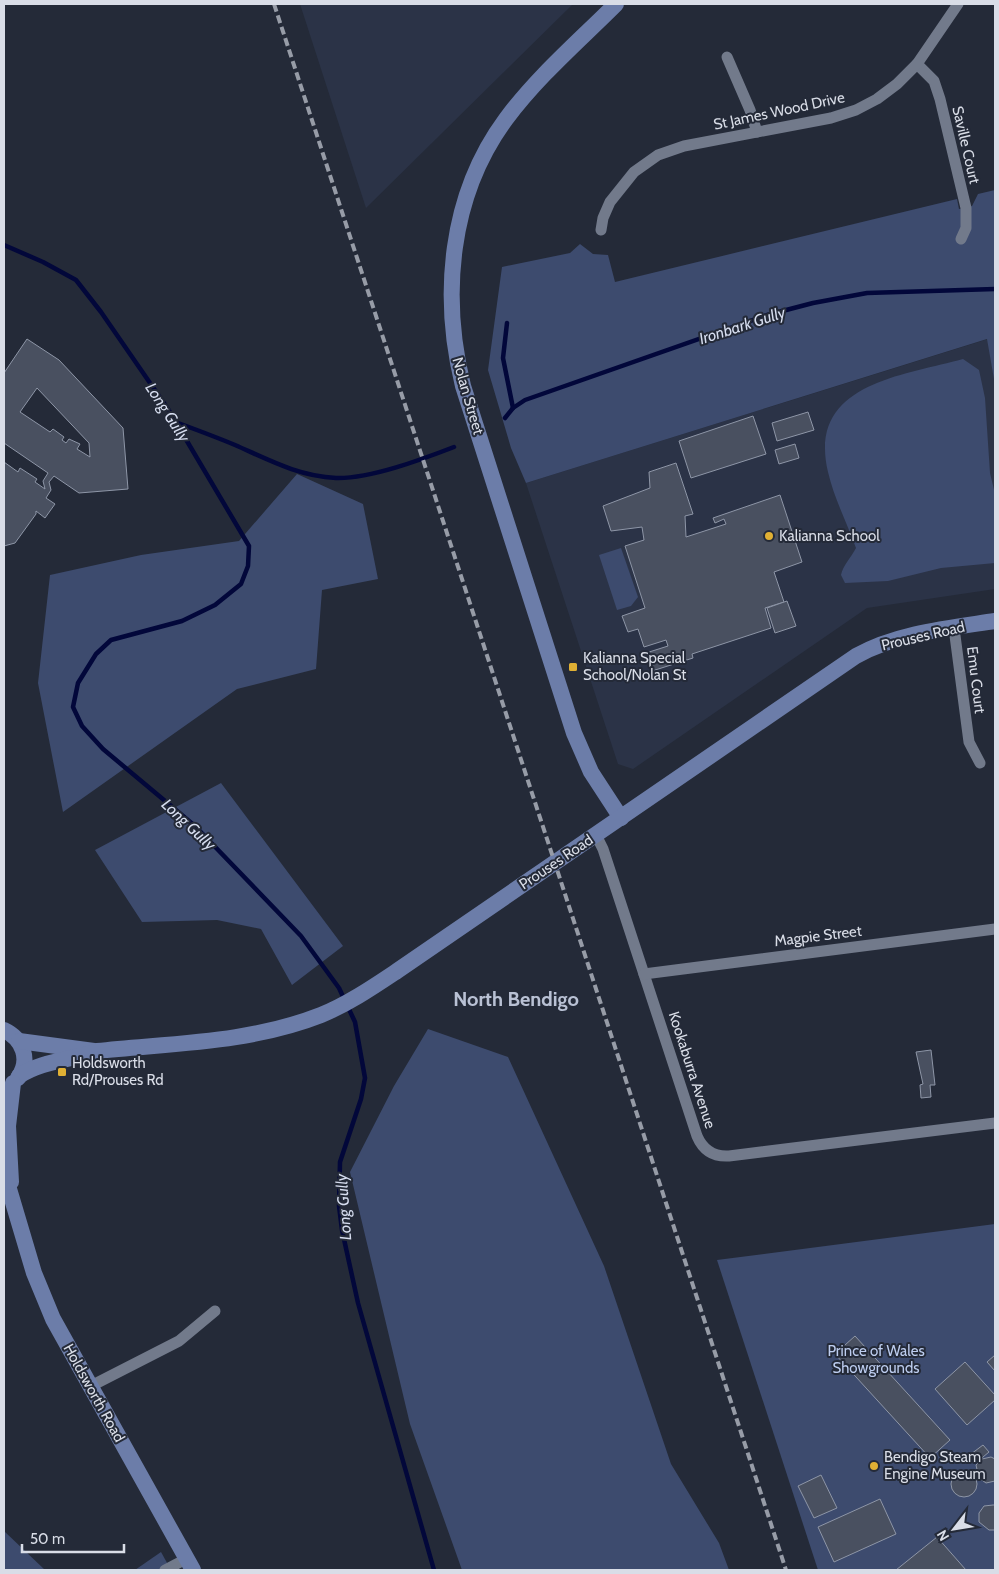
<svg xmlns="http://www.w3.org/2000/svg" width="999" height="1574" font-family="Cabin,sans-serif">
	<rect width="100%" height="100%" fill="#242a38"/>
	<g fill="#2b3347">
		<polygon points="300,4 573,4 366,208"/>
		<polygon points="988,339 995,385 995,589 867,608 633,769 618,764 526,483"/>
	</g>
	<g fill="#3d4b6e">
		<polygon points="995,190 995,385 987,339 526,483 511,448 488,370 502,267 570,253 580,244 593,254 608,255 615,282 957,199 959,209 972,206 978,194"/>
		<path d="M963,359L979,370L985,398L990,473L995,494V563L941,568L888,581L845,583L841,575C843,565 851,558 856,548C847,523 834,498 828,472C807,384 901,376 963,359Z"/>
		<polygon points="297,474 363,504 378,579 322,590 316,669 237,689 63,812 38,683 50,575 141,555 239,541"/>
		<polygon points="621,548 638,597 631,606 617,610 599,555"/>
		<polygon points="221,783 343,946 292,985 261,929 217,920 142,922 95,850"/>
		<polygon points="428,1029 508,1057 604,1266 671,1464 719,1543 729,1570 462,1570 410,1424 350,1172 394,1086"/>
		<polygon points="995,1224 995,1570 818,1570 717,1260"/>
		<polygon points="4,1531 45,1570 4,1570"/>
		<polygon points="161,1552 171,1570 135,1570"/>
	</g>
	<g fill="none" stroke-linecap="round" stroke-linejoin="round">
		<g stroke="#02073a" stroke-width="4.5">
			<polyline points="4,245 43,262 76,280 101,312 168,409 249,546 248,566 241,584 215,605 182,621 111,640 96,654 78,683 73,707 82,726 103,749 195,826 301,936 339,988 355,1022 365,1078 361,1099 340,1162 339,1206 342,1230 358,1303 434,1570"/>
			<polyline points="507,323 503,358 513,408"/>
			<polyline points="505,418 513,408 525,400 767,315 813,303 867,293 995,289"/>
			<path d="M178,423C197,430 216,437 235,445C269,460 298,476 336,478C370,479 423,459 454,447"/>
		</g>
	</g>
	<g fill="#495060" stroke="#8e96a7" fill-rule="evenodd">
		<path d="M27,339L59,360L123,428L128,489L79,493L54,476L49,482L51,490L46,498L55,504L45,518L36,511V514L15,543L4,546V462L18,472L20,468L37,479L35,482L45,489L43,481L48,473L4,443V373ZM37,388L89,443L90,457L77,449L80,444L69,439L66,443L62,440L64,437L53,429L50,432L20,412Z"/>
		<polygon points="808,412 814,430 777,441 772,423"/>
		<polygon points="753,416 766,454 691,478 679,441"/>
		<polygon points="795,444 799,458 779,464 775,450"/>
		<polygon points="676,463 693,514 685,516 686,537 726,524 724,519 715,523 713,518 780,495 802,562 774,572 784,602 765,608 771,628 692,654 693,658 652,671 646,653 668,646 666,640 644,647 638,629 628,632 622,616 645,608 625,546 644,540 642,527 611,531 603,506 650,488 649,472"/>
		<polygon points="787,601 796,626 775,633 767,608"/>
		<polygon points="931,1050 935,1085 930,1085 931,1097 921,1098 920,1085 923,1084 916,1052"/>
		<polygon points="855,1336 950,1440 930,1458 835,1354"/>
		<polygon points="995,1355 995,1371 987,1362"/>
		<polygon points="965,1362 995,1395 995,1400 967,1425 935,1389"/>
		<polygon points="983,1445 989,1452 977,1462 971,1454"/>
		<polygon points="991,1457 995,1459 995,1481 986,1483 979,1478 976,1465 982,1459"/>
		<circle cx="964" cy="1484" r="13"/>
		<polygon points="821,1475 837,1508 814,1518 798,1486"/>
		<polygon points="880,1499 896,1534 834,1562 818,1527"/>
		<polygon points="993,1505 995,1505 995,1530 989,1530 979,1522 979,1513 984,1506"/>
		<polygon points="937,1537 966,1570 896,1570"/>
	</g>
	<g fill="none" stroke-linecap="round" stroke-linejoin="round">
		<g stroke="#727a8b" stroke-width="11">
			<polyline points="727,57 750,110 757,132"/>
			<polyline points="917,64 934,81 940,99 966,208 966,228 961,239"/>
			<polyline points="601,230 603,218 610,202 634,172 658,155 684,146 831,118 856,110 877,99 897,84 917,64 958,4"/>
			<polyline points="954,628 969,742 980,763"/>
			<path d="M596,835L603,849L697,1136C703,1150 714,1157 729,1156L995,1123"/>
			<polyline points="644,974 995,929"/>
			<polyline points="89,1387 179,1341 215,1311"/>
			<polyline points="165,1570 186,1559"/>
		</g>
		<g stroke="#6c7da9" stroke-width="16">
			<path d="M616,4C579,41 538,76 506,119C449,196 441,296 463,386L574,733L591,772L621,818"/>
			<path d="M4,1030C23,1039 31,1060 18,1078"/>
			<polyline points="19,1041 94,1051"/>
			<path d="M19,1076C42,1061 71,1060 97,1051C172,1043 250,1043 321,1015C348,1004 373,987 397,971L856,656C897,633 949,628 995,621"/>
			<polyline points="4,1172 34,1273 53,1319 193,1570"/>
			<polyline points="11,1182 8,1126 13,1083"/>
		</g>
		<polyline stroke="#979ca7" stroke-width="4" stroke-dasharray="8 4" stroke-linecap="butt" points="274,4 786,1570"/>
	</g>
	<g fill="#e0b034" stroke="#242a38" stroke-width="2">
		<circle cx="769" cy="536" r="5"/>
		<rect x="568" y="662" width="10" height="10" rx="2.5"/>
		<rect x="57" y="1067" width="10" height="10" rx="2.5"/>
		<circle cx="874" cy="1466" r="5"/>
	</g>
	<g text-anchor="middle" stroke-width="4" stroke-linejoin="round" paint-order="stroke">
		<g font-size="15" fill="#d9dde7" stroke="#242a38">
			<text transform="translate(779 111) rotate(-12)" y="5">St James Wood Drive</text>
			<text transform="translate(966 145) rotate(77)" y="5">Saville Court</text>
			<text transform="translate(468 396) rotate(74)" y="5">Nolan Street</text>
			<text transform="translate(923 636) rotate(-13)" y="5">Prouses Road</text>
			<text transform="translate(976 680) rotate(83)" y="5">Emu Court</text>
			<text transform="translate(556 862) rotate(-34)" y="5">Prouses Road</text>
			<text transform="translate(818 936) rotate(-7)" y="5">Magpie Street</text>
			<text transform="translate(692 1070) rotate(72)" y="5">Kookaburra Avenue</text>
			<text transform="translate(94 1393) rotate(61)" y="5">Holdsworth Road</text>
		</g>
		<g font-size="15" fill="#d9dde7" stroke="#242a38" text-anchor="start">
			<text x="779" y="541">Kalianna School</text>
			<text x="583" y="663">Kalianna Special<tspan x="583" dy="17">School/Nolan St</tspan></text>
			<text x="72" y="1068">Holdsworth<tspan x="72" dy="17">Rd/Prouses Rd</tspan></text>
			<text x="884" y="1462">Bendigo Steam<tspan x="884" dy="17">Engine Museum</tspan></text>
		</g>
		<g font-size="15" fill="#bdcdef" stroke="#242a38">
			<text x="876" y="1356">Prince of Wales<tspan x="876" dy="17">Showgrounds</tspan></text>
		</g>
		<g font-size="16" font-style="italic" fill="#d6ddef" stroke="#242a38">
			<text transform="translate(742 325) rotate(-18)" y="6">Ironbark Gully</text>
			<text transform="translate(168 412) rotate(57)" y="6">Long Gully</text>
			<text transform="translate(189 824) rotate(43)" y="6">Long Gully</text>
			<text transform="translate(343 1207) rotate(-94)" y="6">Long Gully</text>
		</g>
		<g font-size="20" font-weight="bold" fill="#b9c1d4" stroke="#242a38">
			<text x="516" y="1006">North Bendigo</text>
		</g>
	</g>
	<rect width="999" height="1574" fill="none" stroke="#d9dde7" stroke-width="10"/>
	<g transform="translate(954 1529) rotate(239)" stroke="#242a38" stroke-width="4" paint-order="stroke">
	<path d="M0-4L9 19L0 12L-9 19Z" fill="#d9dde7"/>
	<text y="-8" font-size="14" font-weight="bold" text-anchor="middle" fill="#d9dde7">N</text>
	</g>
	<path d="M22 1544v8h102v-8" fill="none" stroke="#d9dde7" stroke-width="2.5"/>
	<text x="30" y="1544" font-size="15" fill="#d9dde7" stroke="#242a38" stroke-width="4" paint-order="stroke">50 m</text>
</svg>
